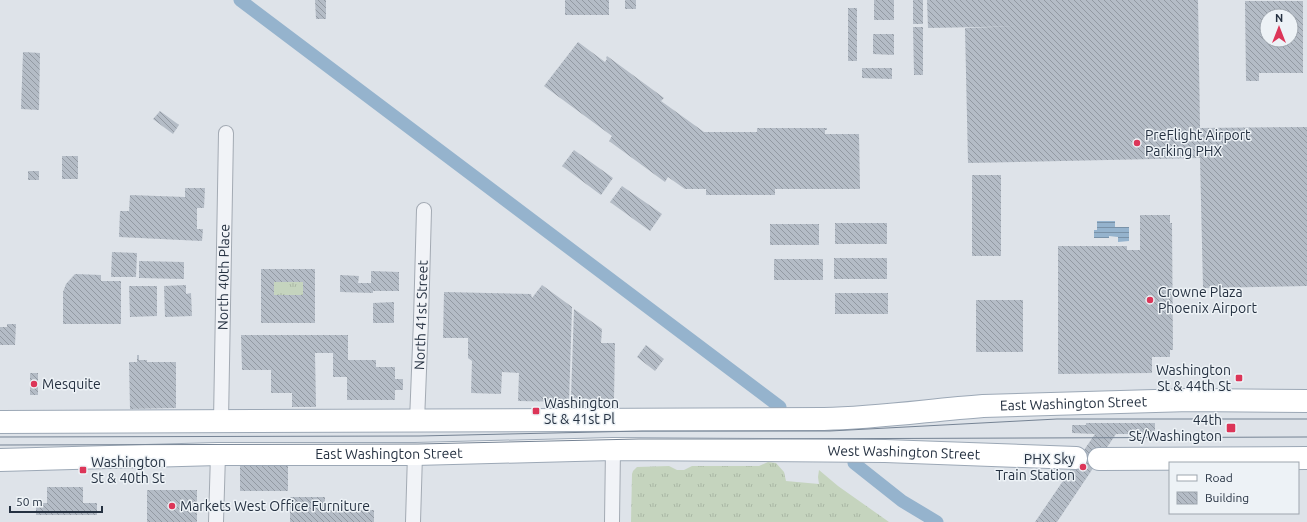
<svg xmlns="http://www.w3.org/2000/svg" width="1307" height="522" font-family="Ubuntu,sans-serif">
	<defs>
		<pattern id="grass-tufts" width="24" height="20" patternUnits="userSpaceOnUse"><rect width="24" height="20" fill="#c5d4be"/><path d="M3 7l-1-3M5 7V3M7 7l1-3M15 17l-1-3M17 17v-4M19 17l1-3" fill="none" stroke="#a9b6a4"/></pattern>
		<pattern id="water-rules" width="6" height="5" patternUnits="userSpaceOnUse"><rect width="6" height="5" fill="#95b3cd"/><path d="M0 2.5h6" fill="none" stroke="#7992a8"/></pattern>
		<pattern id="building-back-hatch" width="6" height="6" patternUnits="userSpaceOnUse"><rect width="6" height="6" fill="#b4bcc6"/><path d="M-1 5l2 2M0 0l6 6M5-1l2 2" fill="none" stroke="#9299a2"/></pattern>
	</defs>
	<rect width="100%" height="100%" fill="#dee3e9"/>
	<g fill="url(#grass-tufts)">
		<rect x="274" y="282" width="29" height="13"/>
		<polygon points="768,462 776,463 784,472 786,481 819,484 818,477 819,470 838,486 889,522 631,522 632,474 633,471 637,467 669,466 677,470 684,470 692,466 759,466"/>
	</g>
	<polygon fill="url(#water-rules)" points="1097,221 1115,221 1115,227 1129,227 1129,241 1118,242 1118,237 1109,236 1109,238 1094,238 1094,230 1097,230"/>
	<g fill="none" stroke-linecap="round" stroke-linejoin="round">
		<g stroke="#95b3cd" stroke-width="13">
			<polyline points="240,0 780,407"/>
			<polyline points="854,463 902,501 937,522"/>
		</g>
	</g>
	<g fill="url(#building-back-hatch)" fill-rule="evenodd">
		<polygon points="315,0 326,0 326,19 316,19"/>
		<rect x="565" y="0" width="44" height="15"/>
		<rect x="625" y="0" width="11" height="9"/>
		<rect x="874" y="0" width="20" height="20"/>
		<rect x="913" y="0" width="10" height="24"/>
		<polygon points="927,0 1198,0 1200,128 1307,127 1307,286 1203,288 1200,158 968,163 965,28 1026,26 928,28"/>
		<path d="M1245,1H1303V73H1259V81H1246ZM1267,16H1291V40H1267Z"/>
		<rect x="848" y="8" width="9" height="53"/>
		<polygon points="913,27 923,27 923,75 914,75"/>
		<polygon points="873,34 894,34 894,55 873,54"/>
		<polygon points="578,42 605,62 607,59 606,58 607,56 664,98 661,101 704,132 757,132 757,128 827,128 827,130 825,130 825,134 859,134 860,189 775,189 775,195 706,195 706,189 685,189 668,177 665,182 609,141 612,136 544,86"/>
		<polygon points="23,52 40,53 39,110 21,109"/>
		<polygon points="862,68 892,68 892,79 862,78"/>
		<polygon points="160,111 179,125 173,134 153,119"/>
		<polygon points="574,150 613,178 601,195 562,166"/>
		<rect x="62" y="156" width="16" height="23"/>
		<rect x="28" y="171" width="11" height="9"/>
		<rect x="972" y="175" width="29" height="81"/>
		<polygon points="622,186 662,214 650,231 610,202"/>
		<polygon points="185,188 205,188 204,208 197,208 197,229 203,229 202,241 119,237 120,211 129,211 130,195 185,197"/>
		<polygon points="1140,215 1170,215 1170,223 1172,223 1173,350 1170,350 1170,357 1152,357 1152,373 1058,374 1058,246 1127,246 1127,250 1140,250"/>
		<rect x="835" y="223" width="52" height="21"/>
		<rect x="770" y="224" width="49" height="21"/>
		<polygon points="112,252 137,253 136,277 111,277"/>
		<rect x="834" y="258" width="53" height="21"/>
		<rect x="774" y="259" width="49" height="21"/>
		<polygon points="139,261 184,262 184,279 139,278"/>
		<path d="M261,269H315V323H261ZM274,282H303V295H274Z"/>
		<polygon points="371,271 399,272 399,291 373,291 373,293 340,292 340,275 359,276 358,283 371,283"/>
		<polygon points="75,274 101,275 101,281 121,281 121,324 63,324 63,292 66,284"/>
		<polygon points="186,285 186,294 191,293 192,316 165,317 164,286"/>
		<polygon points="542,285 572,307 569,402 518,401 519,373 502,372 501,394 471,393 472,361 468,358 468,338 443,338 444,292 531,294 532,298"/>
		<polygon points="129,286 157,286 157,316 130,317"/>
		<rect x="835" y="293" width="53" height="21"/>
		<rect x="976" y="300" width="47" height="52"/>
		<polygon points="394,302 394,323 373,323 373,303"/>
		<polygon points="574,309 602,329 601,343 615,343 614,399 599,399 599,400 571,398"/>
		<polygon points="7,324 16,324 15,345 0,345 0,327 7,327"/>
		<polygon points="241,335 348,335 348,360 376,360 376,367 395,367 395,379 403,379 403,390 395,390 395,400 347,400 347,377 333,377 333,353 315,353 316,407 292,407 292,393 271,393 271,370 242,370"/>
		<polygon points="646,345 664,359 655,371 637,357"/>
		<polygon points="137,355 139,355 139,360 147,360 147,362 176,362 176,408 130,409 129,362 137,362"/>
		<rect x="30" y="373" width="8" height="22"/>
		<polygon points="1086,423 1155,423 1155,434 1116,434 1057,522 1035,522 1095,434 1072,433 1072,425 1086,425"/>
		<rect x="240" y="466" width="48" height="25"/>
		<polygon points="47,487 83,487 83,503 97,503 97,515 36,515 36,503 47,503"/>
		<rect x="147" y="490" width="50" height="32"/>
		<polygon points="290,497 325,497 325,510 374,510 374,522 290,522"/>
	</g>
	<g fill="none" stroke-linecap="round" stroke-linejoin="round">
		<defs>
			<g id="street">
				<path id="s1" d="M221,421L226,133"/>
				<path id="s2" d="M417,421L421,320L424,210"/>
				<polyline points="216,522 218,454"/>
				<polyline points="413,522 415,454"/>
				<polyline points="612,522 613,449"/>
			</g>
			<g id="primary">
				<path id="s3" d="M0,422L824,419C877,418 930,410 983,406L1190,400L1307,401"/>
				<polyline points="1099,459 1307,458"/>
				<path id="s4" d="M0,460L218,454H415L613,449L885,451L1076,458"/>
			</g>
		</defs>
		<use href="#street" stroke="#a3aab3" stroke-width="16"/>
		<use href="#primary" stroke="#9ca8b6" stroke-width="24"/>
		<use href="#street" stroke="#f1f3f7" stroke-width="14"/>
		<use href="#primary" stroke="#fff" stroke-width="22"/>
		<g stroke="#758394" stroke-width="1">
			<polyline points="0,437 419,436 642,431 830,431 1057,419 1307,419"/>
			<polyline points="0,445 418,444 639,439 751,439 1307,437"/>
		</g>
	</g>
	<g fill="#dc3558" stroke="#edf2f6" stroke-width="1.5">
		<circle cx="1137" cy="143" r="4"/>
		<circle cx="1150" cy="300" r="4"/>
		<rect x="1235" y="374" width="8" height="8" rx="2"/>
		<circle cx="34" cy="384" r="4"/>
		<rect x="532" y="407" width="8" height="8" rx="2"/>
		<rect x="1226" y="423" width="10" height="10" rx="2"/>
		<circle cx="1083" cy="467" r="4"/>
		<rect x="79" y="466" width="8" height="8" rx="2"/>
		<circle cx="172" cy="506" r="4"/>
	</g>
	<g text-anchor="middle" stroke-width="3" stroke-linejoin="round" paint-order="stroke">
		<g font-size="14" fill="#253141" stroke="#edf2f6" text-anchor="start">
			<text x="1145" y="140">PreFlight Airport<tspan x="1145" dy="16">Parking PHX</tspan></text>
			<text x="1158" y="297">Crowne Plaza<tspan x="1158" dy="16">Phoenix Airport</tspan></text>
			<text x="1231" y="375" text-anchor="end">Washington<tspan x="1231" dy="16">St &amp; 44th St</tspan></text>
			<text x="42" y="389">Mesquite</text>
			<text x="544" y="408">Washington<tspan x="544" dy="16">St &amp; 41st Pl</tspan></text>
			<text x="1222" y="425" text-anchor="end">44th<tspan x="1222" dy="16">St/Washington</tspan></text>
			<text x="1075" y="464" text-anchor="end">PHX Sky<tspan x="1075" dy="16">Train Station</tspan></text>
			<text x="91" y="467">Washington<tspan x="91" dy="16">St &amp; 40th St</tspan></text>
			<text x="180" y="511">Markets West Office Furniture</text>
		</g>
		<g font-size="14" fill="#253141" stroke="#edf2f6">
			<text dy="5" stroke="none"><textPath href="#s1" startOffset="144">North 40th Place</textPath></text>
			<text dy="5" stroke="none"><textPath href="#s2" startOffset="106">North 41st Street</textPath></text>
			<text dy="5" stroke="none"><textPath href="#s3" startOffset="1074">East Washington Street</textPath></text>
			<text dy="5" stroke="none"><textPath href="#s4" startOffset="389">East Washington Street</textPath></text>
			<text dy="5" stroke="none"><textPath href="#s4" startOffset="904">West Washington Street</textPath></text>
		</g>
	</g>
	<rect x="1169" y="462" width="130" height="52" fill="#edf2f6" stroke="#9da5ae"/>
	<rect x="1177" y="475" width="20" height="6" fill="#ffffff" stroke="#9da5ae"/>
	<text x="1205" y="482" font-size="12" fill="#253141">Road</text>
	<rect x="1177" y="492" width="20" height="12" fill="url(#building-back-hatch)" stroke="#9da5ae"/>
	<text x="1205" y="502" font-size="12" fill="#253141">Building</text>
	<g transform="translate(1279 28)"><circle r="19" fill="#edf2f6" stroke="#9da5ae"/>
	<path d="M0-3L7 15L0 10L-7 15Z" fill="#dc3558"/>
	<text y="-6" font-size="11" font-weight="bold" text-anchor="middle" fill="#253141">N</text>
	</g>
	<path d="M10 506v6h92v-6" fill="none" stroke="#253141" stroke-width="2"/>
	<text x="16" y="506" font-size="12" fill="#253141" stroke="#edf2f6" stroke-width="3" paint-order="stroke">50 m</text>
</svg>
